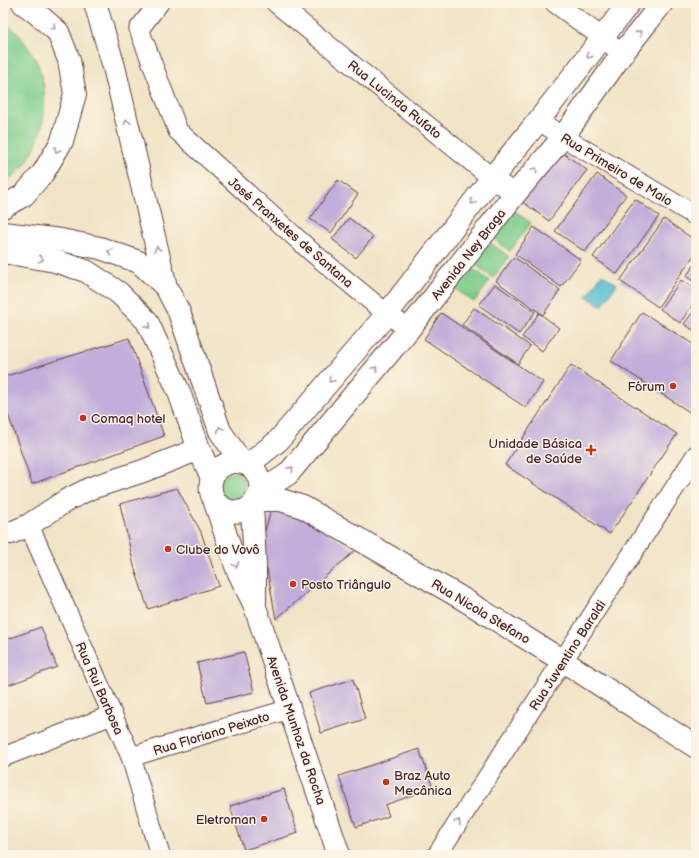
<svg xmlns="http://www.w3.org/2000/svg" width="699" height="858" font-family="'Balsamiq Sans',sans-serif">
	<rect width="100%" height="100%" fill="#fcf5e5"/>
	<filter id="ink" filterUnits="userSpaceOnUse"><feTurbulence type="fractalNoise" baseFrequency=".025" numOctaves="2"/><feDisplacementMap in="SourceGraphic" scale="8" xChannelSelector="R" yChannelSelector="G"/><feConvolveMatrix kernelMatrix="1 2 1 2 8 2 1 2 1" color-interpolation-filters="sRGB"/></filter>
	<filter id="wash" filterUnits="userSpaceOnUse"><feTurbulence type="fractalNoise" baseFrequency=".012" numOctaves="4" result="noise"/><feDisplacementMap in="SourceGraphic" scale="16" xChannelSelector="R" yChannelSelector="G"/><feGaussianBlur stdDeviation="0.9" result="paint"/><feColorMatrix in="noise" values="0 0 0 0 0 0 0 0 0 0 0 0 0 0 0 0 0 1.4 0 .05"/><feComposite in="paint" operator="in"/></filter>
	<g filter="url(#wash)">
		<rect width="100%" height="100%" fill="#f1e4c6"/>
		<g fill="#7ecd8d" stroke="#64765c">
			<path d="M3,22C8,25 13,29 17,33C23,39 34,56 38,64C53,104 43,160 3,183Z"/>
			<polygon points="512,209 531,223 510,251 491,237"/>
			<polygon points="488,241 509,257 493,278 472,262"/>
			<polygon points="469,266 490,281 474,302 454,288"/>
			<path d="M238,472C250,484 246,500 229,503L212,482L214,477Z"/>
		</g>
		<polygon fill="#55bfd2" stroke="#506f7e" points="602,274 617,284 602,306 587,297"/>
		<g id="blocks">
			<g fill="#c1aeda">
				<polygon points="557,149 587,170 549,221 520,200"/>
				<polygon points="597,174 626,195 585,252 555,231"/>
				<polygon points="338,180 358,194 331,233 310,219"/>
				<polygon points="635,199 659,216 617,274 593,257"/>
				<polygon points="349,218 373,237 356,258 332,239"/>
				<polygon points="664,219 696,241 696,252 658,307 620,281"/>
				<polygon points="534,227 581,260 561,287 515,254"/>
				<polygon points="514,257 560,290 543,315 496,281"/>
				<polygon points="696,263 696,283 686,276"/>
				<polygon points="681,280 696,290 696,300 680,323 660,309"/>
				<polygon points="495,284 535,312 519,334 479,305"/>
				<polygon points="474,308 530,346 518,364 462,325"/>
				<polygon points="696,308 696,332 684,324"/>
				<polygon points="642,312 696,346 696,412 694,415 611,361"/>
				<polygon points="441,313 543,382 526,408 424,339"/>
				<polygon points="539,313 559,328 542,351 522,337"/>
				<polygon points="129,338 164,436 32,484 3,400 3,377"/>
				<polygon points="571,365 677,434 610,534 505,465"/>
				<polygon points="177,488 201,532 219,586 148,609 134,566 120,504"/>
				<polygon points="281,504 356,550 276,619 262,541 272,507"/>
				<polygon points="41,627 57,667 3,687 3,641"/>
				<polygon points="244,652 254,692 207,703 197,663"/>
				<polygon points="353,679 365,719 321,733 309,693"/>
				<polygon points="419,749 433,788 385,805 389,816 356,827 339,776"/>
				<polygon points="284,789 298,833 244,850 230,806"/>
			</g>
		</g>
	</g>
	<g filter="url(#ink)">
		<use href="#blocks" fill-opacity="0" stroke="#633d42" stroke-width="1"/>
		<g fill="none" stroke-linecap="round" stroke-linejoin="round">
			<defs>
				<g id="street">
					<polyline points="159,3 139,29 178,131 313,253 387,314 409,329"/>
					<polyline points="276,3 492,178 515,194"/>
					<polyline points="555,3 603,38 622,54"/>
					<polyline points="539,120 563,137 696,216"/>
					<polyline points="29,525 131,757 160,855"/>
					<polyline points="3,757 112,715"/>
					<polyline points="131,757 208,733 290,709"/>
					<polyline points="437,855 696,455"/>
				</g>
				<g id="secondary">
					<polyline points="3,233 61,240 100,248 139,262 166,287 179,312 220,431 241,462"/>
					<polyline points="3,252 55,261 86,271 119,293 147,321 179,392 199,449 212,478"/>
					<polyline points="248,465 278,441 387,314 492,178 539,120 629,3"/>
					<polyline points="260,492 288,474 409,329 515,194 563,137 622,54 662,3"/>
					<polyline points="256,500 281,500 303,507 458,596 563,661 696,747"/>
					<path d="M215,502C226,513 244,517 255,502C260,494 262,488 259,479C249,446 195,465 215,502L237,569L254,604L339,855"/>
					<polyline points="252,507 255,564 255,601"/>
					<polyline points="3,533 11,533 29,525 67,500 91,488 143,471 199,449"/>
				</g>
				<g id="highway">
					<polyline points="95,3 114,67 166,287"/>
					<polyline points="3,207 24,195 43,173 62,141 75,94 69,60 58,32 34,11 23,3"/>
				</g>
			</defs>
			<use href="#street" stroke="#633d42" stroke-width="21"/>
			<use href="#secondary" stroke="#633d42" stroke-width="24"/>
			<use href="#highway" stroke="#633d42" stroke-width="24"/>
			<use href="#street" stroke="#fff" stroke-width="19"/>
			<use href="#secondary" stroke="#fff" stroke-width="22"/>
			<use href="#highway" stroke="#fff" stroke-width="22"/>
		</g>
		<defs><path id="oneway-chevron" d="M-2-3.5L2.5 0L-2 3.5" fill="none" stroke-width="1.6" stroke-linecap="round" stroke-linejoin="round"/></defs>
		<g stroke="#ae9aa0">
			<use href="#oneway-chevron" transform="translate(53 27) rotate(43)"/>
			<use href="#oneway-chevron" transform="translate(639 33) rotate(-52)"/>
			<use href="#oneway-chevron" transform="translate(589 56) rotate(128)"/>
			<use href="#oneway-chevron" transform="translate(127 122) rotate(-103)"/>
			<use href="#oneway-chevron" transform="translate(57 150) rotate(121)"/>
			<use href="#oneway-chevron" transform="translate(535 170) rotate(-50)"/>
			<use href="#oneway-chevron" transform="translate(473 202) rotate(127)"/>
			<use href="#oneway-chevron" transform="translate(157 249) rotate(-103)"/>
			<use href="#oneway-chevron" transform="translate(110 252) rotate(-161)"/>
			<use href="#oneway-chevron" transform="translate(41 259) rotate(10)"/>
			<use href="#oneway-chevron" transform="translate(148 326) rotate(61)"/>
			<use href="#oneway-chevron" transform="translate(375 369) rotate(-50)"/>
			<use href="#oneway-chevron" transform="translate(331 380) rotate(131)"/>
			<use href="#oneway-chevron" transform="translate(220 429) rotate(-114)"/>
			<use href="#oneway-chevron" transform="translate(291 469) rotate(-49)"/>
			<use href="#oneway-chevron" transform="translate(236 565) rotate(70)"/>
			<use href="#oneway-chevron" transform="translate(458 822) rotate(-57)"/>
		</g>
	</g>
	<g fill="#c8321e" stroke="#fcf5e5" stroke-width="1.5">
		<circle cx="673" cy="386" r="4"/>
		<circle cx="83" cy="418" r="4"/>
		<path d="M589 444h4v4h4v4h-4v4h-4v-4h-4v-4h4z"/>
		<circle cx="168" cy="549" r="4"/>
		<circle cx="293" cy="584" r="4"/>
		<circle cx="386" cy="782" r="4"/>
		<circle cx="264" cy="819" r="4"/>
	</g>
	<g text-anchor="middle" stroke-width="3" stroke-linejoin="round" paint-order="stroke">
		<g font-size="13" fill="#4a1f2b" stroke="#fcf5e5">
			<text transform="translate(395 99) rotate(39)" y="5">Rua Lucinda Rufato</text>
			<text transform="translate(617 169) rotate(31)" y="5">Rua Primeiro de Maio</text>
			<text transform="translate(291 232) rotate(41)" y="5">José Pranxetes de Santana</text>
			<text transform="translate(468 254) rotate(-52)" y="5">Avenida Ney Braga</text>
			<text transform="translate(481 611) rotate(31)" y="5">Rua Nicola Stefano</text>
			<text transform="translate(567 655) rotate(-57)" y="5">Rua Juventino Baraldi</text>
			<text transform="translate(100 688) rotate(66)" y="5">Rua Rui Barbosa</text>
			<text transform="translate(297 730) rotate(71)" y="5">Avenida Munhoz da Rocha</text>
			<text transform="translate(211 733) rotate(-17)" y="5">Rua Floriano Peixoto</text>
		</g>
		<g font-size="13" fill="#4a1f2b" stroke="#fcf5e5" text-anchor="start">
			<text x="665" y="391" text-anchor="end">Fórum</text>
			<text x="91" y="423">Comaq hotel</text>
			<text x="582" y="448" text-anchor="end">Unidade Básica<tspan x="582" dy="15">de Saúde</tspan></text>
			<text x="176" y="554">Clube do Vovô</text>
			<text x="301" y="589">Posto Triângulo</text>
			<text x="394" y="780">Braz Auto<tspan x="394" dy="15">Mecânica</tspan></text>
			<text x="256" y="824" text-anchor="end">Eletroman</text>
		</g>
	</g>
	<rect width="699" height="858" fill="none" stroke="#fcf5e5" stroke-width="16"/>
</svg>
